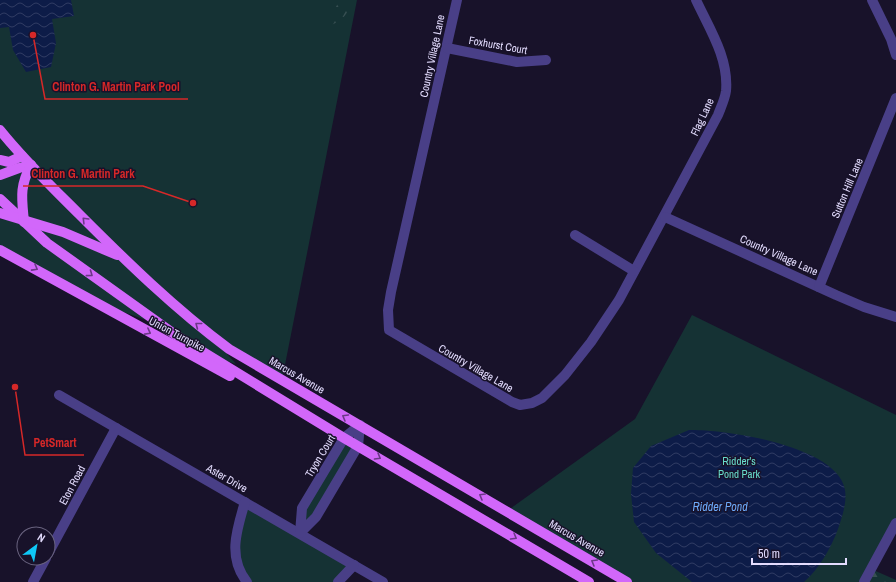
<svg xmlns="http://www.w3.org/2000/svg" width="896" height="582" font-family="'Archivo Narrow',sans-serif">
	<defs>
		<pattern id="forest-firs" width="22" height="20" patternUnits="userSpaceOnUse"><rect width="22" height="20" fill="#153234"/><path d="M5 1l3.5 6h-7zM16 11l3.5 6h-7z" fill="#374f52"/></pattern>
		<pattern id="water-waves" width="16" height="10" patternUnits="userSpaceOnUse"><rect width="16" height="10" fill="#0d1c48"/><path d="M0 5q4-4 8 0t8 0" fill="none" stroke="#303c63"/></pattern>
	</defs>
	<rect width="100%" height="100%" fill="#18122a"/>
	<g fill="#153234">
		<polygon points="0,0 357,0 282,380 213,338 236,364 206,354 104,284 146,320 95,302 0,250 0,219 22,222 0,213"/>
		<polygon points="692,315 896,415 896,523 864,582 627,582 507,511 635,419"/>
		<polygon points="344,438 358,446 300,533 354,565 338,582 247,582 236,560 245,502 300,533 302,508"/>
	</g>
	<g fill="url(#forest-firs)">
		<path d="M340,0H352C347,14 345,19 331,25L333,12Z"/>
		<polygon points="871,569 896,580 896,582 864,582"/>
	</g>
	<g fill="url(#water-waves)">
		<polygon points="0,0 71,0 74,16 52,19 56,43 51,67 26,72 13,50 9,27 0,28"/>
		<path d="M689,430C725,429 838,446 845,490C847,503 842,517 838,529C831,548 819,569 804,582H692L656,553L634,522L631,494L633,468L651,446Z"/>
	</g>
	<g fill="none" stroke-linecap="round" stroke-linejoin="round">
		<g stroke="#493f87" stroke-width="10">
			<path d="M457,0L391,292L388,310L389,330L512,402L520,405L532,403L542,398L565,375L591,342L619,300L718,115C721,107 725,99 726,91C729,58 709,28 696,0"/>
			<polyline points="872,0 891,39 896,55"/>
			<polyline points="447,48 517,62 546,60"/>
			<polyline points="665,217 836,295 864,307 896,317"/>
			<polyline points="575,235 634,271"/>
			<polyline points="819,287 896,98"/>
			<polyline points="59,395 383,582"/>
			<polygon points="360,425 358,446 316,517 300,533 302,508 344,438"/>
			<path d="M245,502C237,529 227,557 247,582"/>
			<polyline points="48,554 116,428"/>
			<polyline points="33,582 46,558"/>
			<polyline points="338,582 354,565"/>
			<polyline points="864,582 896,523"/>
		</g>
		<g stroke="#d267fa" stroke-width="10">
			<path d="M0,130C24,160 52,187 79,214C127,262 174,308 229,349L627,582"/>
			<polyline points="0,160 9,162 22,156"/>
			<polyline points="0,175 19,168 31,165"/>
			<polyline points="0,199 47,243 177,336 344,438 589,582"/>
			<polyline points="0,213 63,232 117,255"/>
			<path d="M24,222C22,199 19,187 31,165"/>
			<polyline points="0,250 230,376"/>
		</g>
	</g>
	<defs><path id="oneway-chevron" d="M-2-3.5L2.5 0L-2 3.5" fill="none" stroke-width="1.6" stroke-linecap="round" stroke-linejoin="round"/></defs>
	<g stroke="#6c3888">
		<use href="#oneway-chevron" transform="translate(85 220) rotate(-135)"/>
		<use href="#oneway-chevron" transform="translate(35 268) rotate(29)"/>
		<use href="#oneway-chevron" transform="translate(90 274) rotate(36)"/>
		<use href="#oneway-chevron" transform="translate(198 325) rotate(-142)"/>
		<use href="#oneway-chevron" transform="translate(148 332) rotate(28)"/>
		<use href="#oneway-chevron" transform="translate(345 417) rotate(-150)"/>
		<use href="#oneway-chevron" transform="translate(378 457) rotate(30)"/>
		<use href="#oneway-chevron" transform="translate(482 496) rotate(-150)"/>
		<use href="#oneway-chevron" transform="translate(514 537) rotate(30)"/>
		<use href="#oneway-chevron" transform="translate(594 562) rotate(-150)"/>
	</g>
	<g text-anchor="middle" stroke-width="3" stroke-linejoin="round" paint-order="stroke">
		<g font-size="11" fill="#e3dcfe" stroke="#18122a">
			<text transform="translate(498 45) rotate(10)" y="4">Foxhurst Court</text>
			<text transform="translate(432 56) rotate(-78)" y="4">Country Village Lane</text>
			<text transform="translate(702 117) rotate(-65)" y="4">Flag Lane</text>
			<text transform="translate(847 188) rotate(-67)" y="4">Sutton Hill Lane</text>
			<text transform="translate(779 255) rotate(24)" y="4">Country Village Lane</text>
			<text transform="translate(177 334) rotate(28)" y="4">Union Turnpike</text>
			<text transform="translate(476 368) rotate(30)" y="4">Country Village Lane</text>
			<text transform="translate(297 375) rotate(30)" y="4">Marcus Avenue</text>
			<text transform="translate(320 456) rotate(-59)" y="4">Tryon Court</text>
			<text transform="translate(227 478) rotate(30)" y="4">Aster Drive</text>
			<text transform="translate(72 485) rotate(-62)" y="4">Eton Road</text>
			<text transform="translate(577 538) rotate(30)" y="4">Marcus Avenue</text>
		</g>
		<g font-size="11" fill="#69ddcc" stroke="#18122a">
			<text x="739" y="465">Ridder's<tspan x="739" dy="13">Pond Park</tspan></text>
		</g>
		<g font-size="12" font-style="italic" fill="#6daafa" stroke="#18122a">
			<text x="720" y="511">Ridder Pond</text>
		</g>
	</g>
	<path fill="none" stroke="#d62828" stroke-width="1.5" d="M33 35L45 99H188M193 203L143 186H23M15 387L25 455H84"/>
	<g fill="#d62828" stroke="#18122a" stroke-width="1.5">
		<circle cx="33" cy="35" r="4"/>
		<circle cx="193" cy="203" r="4"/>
		<circle cx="15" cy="387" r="4"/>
	</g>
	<g font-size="12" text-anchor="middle" font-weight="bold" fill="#d62828" stroke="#18122a" stroke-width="3" stroke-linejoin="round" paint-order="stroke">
		<text x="116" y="91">Clinton G. Martin Park Pool</text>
		<text x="83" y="178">Clinton G. Martin Park</text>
		<text x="55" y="447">PetSmart</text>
	</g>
	<g transform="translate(36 546) rotate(32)"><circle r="19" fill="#18122a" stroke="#69637f"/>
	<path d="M0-3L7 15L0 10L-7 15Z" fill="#0fc8f7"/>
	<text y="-6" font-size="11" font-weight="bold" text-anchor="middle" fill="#e3dcfe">N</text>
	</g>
	<path d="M752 558v6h94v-6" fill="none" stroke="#e3dcfe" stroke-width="2"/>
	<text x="758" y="558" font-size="12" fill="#e3dcfe" stroke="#18122a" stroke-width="3" paint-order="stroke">50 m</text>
</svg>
